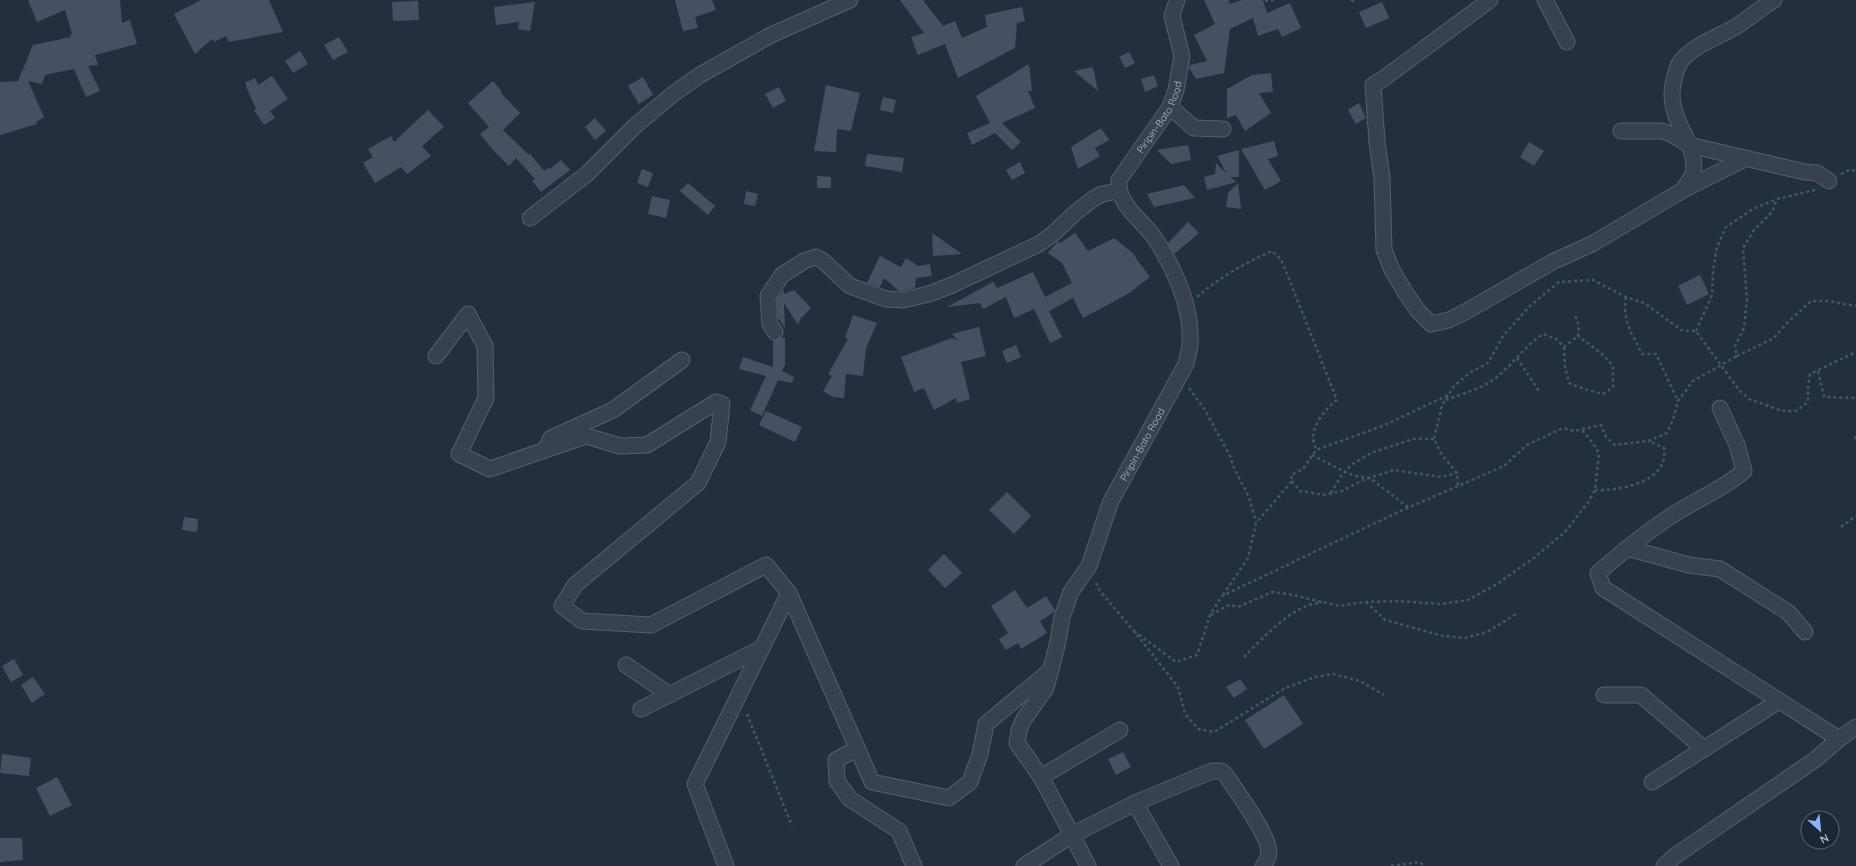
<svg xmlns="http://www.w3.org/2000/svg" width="1856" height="866" viewBox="0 0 1856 866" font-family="Quicksand,sans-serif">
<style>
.building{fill:#455162}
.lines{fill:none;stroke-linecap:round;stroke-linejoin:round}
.minor-casing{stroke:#565f6c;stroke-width:17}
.path{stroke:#44595c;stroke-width:2.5;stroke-dasharray:3 3;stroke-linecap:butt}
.minor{stroke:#38414e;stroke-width:15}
.labels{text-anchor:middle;stroke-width:3;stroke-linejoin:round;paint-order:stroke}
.street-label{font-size:10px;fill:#b4bcc9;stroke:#1d2633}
</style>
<rect width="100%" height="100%" fill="#242f3e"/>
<g class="building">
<polygon points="28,0 120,0 122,23 130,20 137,44 95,55 98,65 88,66 100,91 86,97 74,69 45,75 42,84 28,81 44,117 36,122 37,124 0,135 0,82 18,81 33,45 71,37 70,35 72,34 65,10 37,22"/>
<polygon points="201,0 269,0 283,32 229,42 226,36 214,42 212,39 195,54 174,14"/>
<polygon points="675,0 712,0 716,10 695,17 698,28 683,31"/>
<polygon points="900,0 923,0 943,26 955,21 962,38 987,27 985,15 1022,7 1025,21 1017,23 1015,48 958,78 945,44 918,55 911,37 924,33"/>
<polygon points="1204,0 1229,0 1229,4 1242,0 1263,0 1267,13 1290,3 1301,28 1282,37 1278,29 1258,36 1253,18 1230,29 1224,73 1196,79 1189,68 1190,65 1207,61 1194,35 1215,24"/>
<polygon points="418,1 419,20 393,21 392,2"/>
<polygon points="535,2 530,31 518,29 519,22 496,25 494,7"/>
<polygon points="1382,2 1389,18 1366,28 1359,12"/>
<polygon points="339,37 348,52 333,60 324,45"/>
<polygon points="300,51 308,64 293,73 285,61"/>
<polygon points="1129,52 1135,63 1125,68 1119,57"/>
<polygon points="1029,64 1032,91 1028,91 1035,108 1002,123 1021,142 1012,150 995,133 972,145 967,133 990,123 976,96"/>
<polygon points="1093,67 1098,91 1074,71"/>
<polygon points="1271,73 1273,92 1259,93 1271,113 1245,131 1236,115 1227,118 1227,89 1252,75"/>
<polygon points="1154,75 1158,86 1145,92 1141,79"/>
<polygon points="272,76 288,99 270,111 275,118 264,125 254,110 256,109 246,87 246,82 255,78 258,85"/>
<polygon points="643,77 653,95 639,104 628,86"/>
<polygon points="493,81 502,92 501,93 520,113 503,130 529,155 530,154 544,171 548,168 550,169 561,160 570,170 541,192 532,181 535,179 516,158 509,166 493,150 480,134 489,127 468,103"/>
<polygon points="826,85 860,93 851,131 837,129 836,152 814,151"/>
<polygon points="779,87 786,101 773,108 765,94"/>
<polygon points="883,97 896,100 893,113 880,110"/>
<polygon points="1359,103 1366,118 1356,124 1348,110"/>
<polygon points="428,110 444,127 422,146 431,156 407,174 401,167 375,183 363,163 373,157 368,149 391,136 394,142"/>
<polygon points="595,118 606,131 595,140 585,127"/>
<polygon points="1101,128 1109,140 1095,148 1100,156 1078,169 1071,147"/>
<polygon points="1274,141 1278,156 1268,159 1281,181 1265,190 1241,149"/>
<polygon points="1529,142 1544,151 1534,166 1520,157"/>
<polygon points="1188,145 1191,160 1171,164 1157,150"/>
<polygon points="1239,150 1239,177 1231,177 1236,182 1207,190 1204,177 1215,174 1216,163 1227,174 1217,156"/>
<polygon points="867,154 904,158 902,172 865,166"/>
<polygon points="1020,162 1025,173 1012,180 1006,170"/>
<polygon points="642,169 653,173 648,187 637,183"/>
<polygon points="817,176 831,177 831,188 817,188"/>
<polygon points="688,183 715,206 708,215 680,191"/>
<polygon points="1238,183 1241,209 1226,207 1228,193"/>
<polygon points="1184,185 1195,198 1154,207 1147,194"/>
<polygon points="746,191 758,194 755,206 744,204"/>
<polygon points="652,196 670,200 666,218 648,214"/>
<polygon points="1188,222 1199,233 1174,254 1168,243"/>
<polygon points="932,233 962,254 933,256"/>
<polygon points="1075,233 1088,251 1114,238 1134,254 1137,260 1150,277 1128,294 1083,318 1073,298 1049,311 1062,337 1050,343 1034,309 1014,318 1006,297 983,309 980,303 947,307 993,282 997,288 1033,272 1045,297 1072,283 1062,263 1048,253 1057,242 1058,241 1060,243"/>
<polygon points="880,256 901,267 906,258 918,266 930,264 932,276 916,278 915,288 902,291 899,291 884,278 880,287 867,283"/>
<polygon points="1700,275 1709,294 1687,305 1678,286"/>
<polygon points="784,290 784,294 794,290 811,308 801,318 798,325 784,303 785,328 778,317 777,298"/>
<polygon points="853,315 877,323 866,348 863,376 846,374 844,398 833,397 823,391 832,376 828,374 848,339 845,338"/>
<polygon points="979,327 986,356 961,362 970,399 957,403 956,398 934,410 924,388 914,392 901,357 952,338 959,341 952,334"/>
<polygon points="782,338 785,338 785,365 782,371 794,377 792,383 778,380 762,416 750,410 766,376 739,369 743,357 773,367 773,340"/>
<polygon points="1016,345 1021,357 1007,363 1002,351"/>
<polygon points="766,411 802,427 795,442 759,425"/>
<polygon points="1007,492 1031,516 1014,534 989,510"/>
<polygon points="184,517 198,519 197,532 182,530"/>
<polygon points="944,554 962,573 945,588 928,570"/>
<polygon points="1015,590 1027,608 1046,596 1055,610 1054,612 1040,621 1047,633 1021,649 1018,643 1006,650 999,639 1008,633 991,606"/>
<polygon points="14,659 23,675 11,682 2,666"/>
<polygon points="33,677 45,694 32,703 21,685"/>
<polygon points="1240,679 1247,689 1234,698 1226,687"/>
<polygon points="1284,695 1303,724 1264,749 1245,720"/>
<polygon points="1123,752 1131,767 1116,775 1108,759"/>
<polygon points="2,754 31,758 29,776 0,773"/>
<polygon points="57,777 72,805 50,816 36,788"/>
<polygon points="0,838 22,838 23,860 0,862"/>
</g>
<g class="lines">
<g class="minor-casing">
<g id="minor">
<polyline points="1490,0 1383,79 1373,85 1377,142 1382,178 1384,250 1392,270 1405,292 1418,311 1431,324 1449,320 1465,312 1554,261 1592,244 1683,190 1747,158"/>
<polyline points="1545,0 1567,42"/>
<polyline points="1170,107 1194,128 1223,129"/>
<polyline points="1621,131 1662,131 1671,134 1689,145 1805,172 1817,173 1829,181"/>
<path d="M1683 190C1686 185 1691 179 1693 174 1700 140 1661 119 1675 76 1676 72 1677 68 1679 64 1690 46 1719 37 1737 26 1749 18 1761 8 1774 0"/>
<polyline points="530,218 587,174 635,126 673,94 700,75 771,35 850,0"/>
<polyline points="775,332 770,324 768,296 782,275 804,261 816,257 822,260 850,286 886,299 903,300 929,294 952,285 1039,244 1054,233 1075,213 1093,199 1102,194 1118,191"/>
<polyline points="436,356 468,314 485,346 486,398 459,454 490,469 586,436 620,446 647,445 716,402 722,404 718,442 698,483 575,585 562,606 582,621 651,625 766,565 789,593"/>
<path d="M1720 408 1737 445 1744 471C1722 490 1695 500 1671 516 1645 533 1621 553 1598 573L1603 588 1839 739 1856 727"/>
<polyline points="546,448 551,438 613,410 682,360"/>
<polyline points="1627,548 1689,565 1720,569 1789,613 1805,632"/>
<polyline points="626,665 670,695"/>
<polyline points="1604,695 1641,695 1704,749"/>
<polyline points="641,709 762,648"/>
<polyline points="856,749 836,760 837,781 850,799 899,831 914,866"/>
<polyline points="1041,777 1120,730"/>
<polyline points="1652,782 1779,701"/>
<polyline points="1135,803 1171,866"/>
<polyline points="726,866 695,784 789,593 872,782 949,798 970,782 980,754 986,724 1051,670"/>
<path id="s1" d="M1024 866 1072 835 1041 777 1017 743 1019 730 1024 719 1046 688 1057 646 1062 617 1071 592 1089 566 1111 501 1186 364C1187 357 1190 350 1190 343 1192 307 1175 270 1156 240 1143 220 1117 206 1119 180L1170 107 1176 90 1182 56 1172 16 1177 0"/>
<path d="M1088 866 1072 835 1135 803 1212 771H1221L1225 774C1235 789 1269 835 1269 852 1269 858 1266 862 1263 866"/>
<polyline points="1664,866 1675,856 1816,759 1839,739"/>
</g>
</g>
<g class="path">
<polyline points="1351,0 1354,2"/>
<polyline points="1265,1 1276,0"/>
<polyline points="1841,174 1849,170 1856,171"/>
<polyline points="1815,190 1777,199 1772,212 1754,230 1743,248 1747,300 1744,328 1735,346 1737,356 1774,338 1788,322 1811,301 1828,301 1856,306"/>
<path d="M1197 297C1220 277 1245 263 1272 251L1281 259 1337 400C1326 408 1314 423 1313 437 1313 441 1315 446 1316 450"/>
<path d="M1626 297C1622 321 1632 333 1642 354H1656L1678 401"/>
<polyline points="1696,331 1712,295 1713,271 1717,247 1726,227 1753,209 1777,199"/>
<polyline points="1564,347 1565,367 1569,383 1584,389 1603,394 1613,387 1613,366 1602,354 1578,336"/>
<polyline points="1517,358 1539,391"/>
<polyline points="1818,371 1824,397 1856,398"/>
<polyline points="1189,388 1205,410 1231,458 1234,468 1249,497 1256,522"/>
<path d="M1446 400C1459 395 1477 390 1490 382 1510 369 1523 347 1543 334L1556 339 1564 347 1578 336 1579 326 1575 315"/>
<polyline points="1855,439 1856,435"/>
<polyline points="1312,455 1345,472 1356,476 1370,478 1408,507"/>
<polyline points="1292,481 1300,491 1324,495 1342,491 1363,480 1394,470 1441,477 1457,473"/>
<polyline points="1458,485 1457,473 1442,455 1434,439 1442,405 1454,386 1471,372 1488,363 1503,336 1531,305 1559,282 1593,280 1626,297 1644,303 1683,331 1696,331 1739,390 1749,399 1782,411 1796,411 1808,402 1808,387 1810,374 1856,352"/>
<path d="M1595 490C1619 491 1670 482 1664 448L1648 441"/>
<polyline points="1331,493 1341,476 1351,465 1371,453 1413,439 1434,439"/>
<polyline points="1841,527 1856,516"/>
<polyline points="1096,583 1100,591 1134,631 1178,687 1185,714 1198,729 1214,732 1285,688 1315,677 1333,674 1360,681 1384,695"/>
<polyline points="1223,595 1248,558 1256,523 1292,481 1291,475 1303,469 1316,450 1385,425 1448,395"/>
<polyline points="1366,602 1385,620 1443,636 1465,638 1487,632 1518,613"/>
<polyline points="1211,615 1229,605 1238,607 1272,592 1289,594 1339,606 1365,602 1398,601 1441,604 1468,600 1497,584 1535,557 1565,532 1589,501 1595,490 1599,454 1593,443 1581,429"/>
<polyline points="1134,631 1176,662 1197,655 1210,615 1222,596 1394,514 1504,466 1527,445 1563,428 1574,431 1601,425 1606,437 1615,445 1648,441 1667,433 1673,420 1678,401 1693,381 1737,356"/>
<path d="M1244 657C1261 640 1282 617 1304 607 1309 604 1316 604 1322 602"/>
<polyline points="747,714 792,826"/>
<polyline points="1391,866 1420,862 1424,866"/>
</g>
<use href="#minor" class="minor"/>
</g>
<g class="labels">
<g class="street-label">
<text dy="4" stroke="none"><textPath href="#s1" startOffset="863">Piripin-Bato Road</textPath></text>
<text dy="4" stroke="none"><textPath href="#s1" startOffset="492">Piripin-Bato Road</textPath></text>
</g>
</g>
<g transform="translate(1820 830) rotate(153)"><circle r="19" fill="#1d2633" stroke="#59626f"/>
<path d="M0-3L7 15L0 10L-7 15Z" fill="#8ab4f8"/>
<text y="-6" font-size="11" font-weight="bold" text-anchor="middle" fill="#b4bcc9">N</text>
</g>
</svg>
